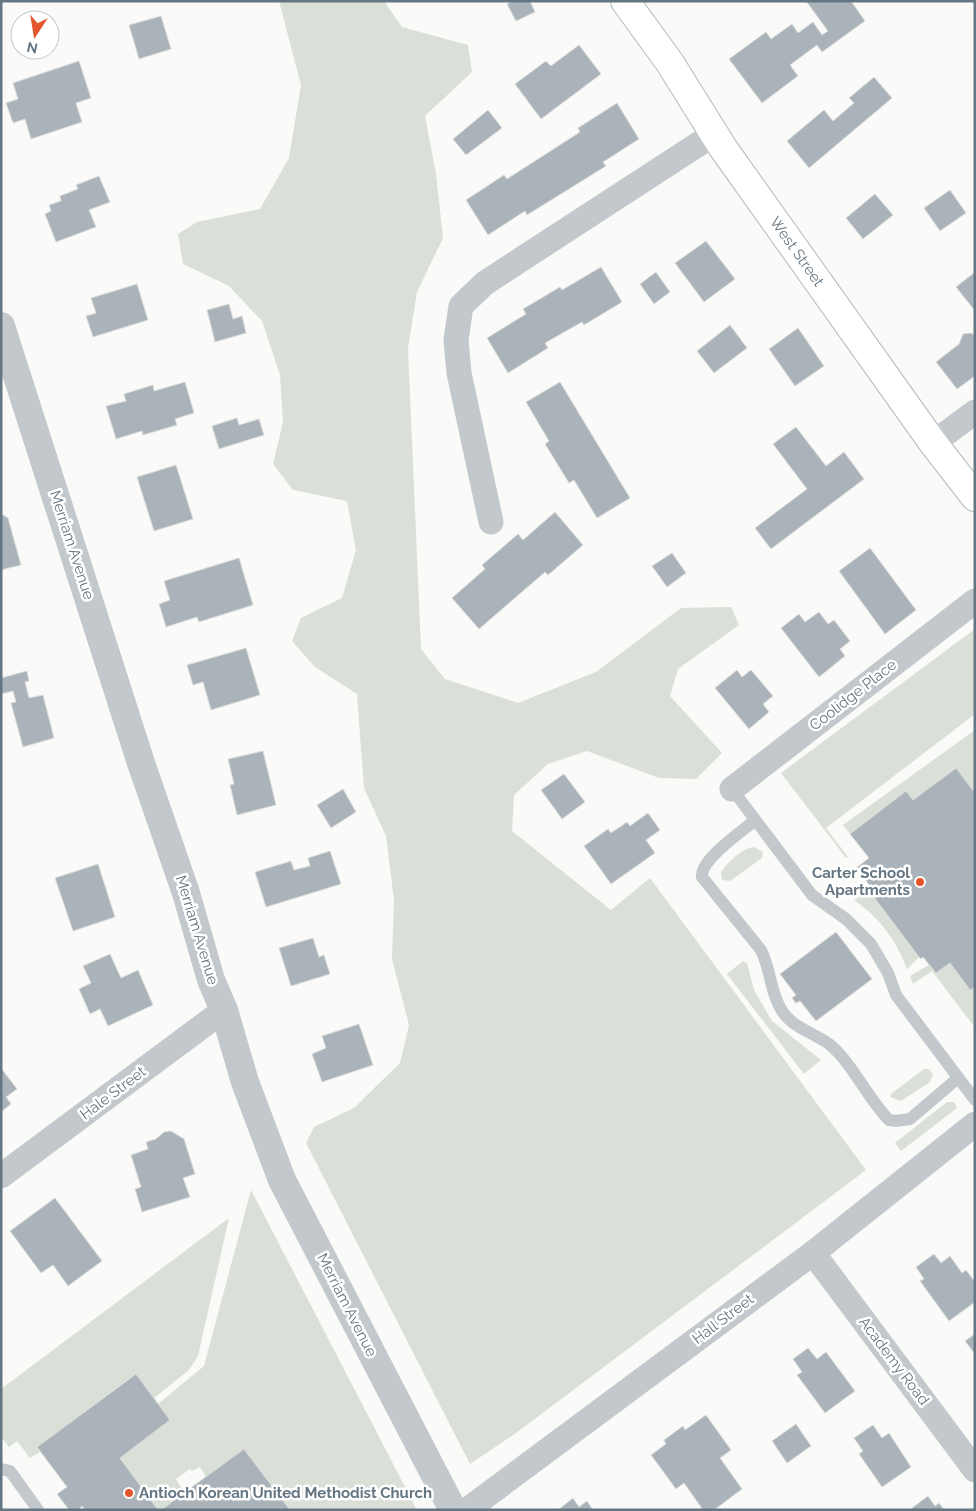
<svg xmlns="http://www.w3.org/2000/svg" width="976" height="1511" viewBox="0 0 976 1511" font-family="Raleway,sans-serif">
<style>
.green{fill:#dadfd7}
.building{fill:#aab3b9;stroke:#dcdcda}
.lines{fill:none;stroke-linecap:round;stroke-linejoin:round}
.secondary-casing{stroke:#b3babf;stroke-width:30}
.service{stroke:#c3c8cc;stroke-width:12}
.minor{stroke:#c3c8cc;stroke-width:25}
.tertiary{stroke:#c3c8cc;stroke-width:28}
.secondary{stroke:#fff;stroke-width:28}
.poi-dot{fill:#e4572e;stroke:#fff;stroke-width:2}
.labels{text-anchor:middle;stroke-width:5;stroke-linejoin:round;paint-order:stroke}
.street-label{font-size:15px;fill:#657683;stroke:#fff}
.poi-label{font-size:15px;font-weight:bold;fill:#657683;stroke:#fff;text-anchor:end}
</style>
<rect width="100%" height="100%" fill="#fafaf8"/>
<g class="green">
<polygon points="279,1 384,1 402,27 468,45 472,72 425,116 436,174 443,238 417,292 408,348 421,649 445,679 518,703 596,672 681,608 731,607 739,625 678,669 670,696 722,753 696,779 659,778 587,751 548,764 514,795 512,831 611,910 650,878 866,1170 516,1433 470,1464 306,1143 314,1127 354,1108 400,1063 409,1025 392,959 394,900 386,836 364,788 357,694 315,667 292,641 301,618 342,598 356,550 347,501 293,490 273,464 283,422 280,375 262,321 229,286 183,264 178,234 197,222 260,209 289,158 301,85"/>
<polygon points="975,629 975,714 826,828 848,857 846,858 781,773"/>
<polygon points="975,730 975,793 955,768 913,800 906,792 850,834 843,825"/>
<path d="M754 847 763 852 762 858 730 881 722 880 721 872C729 861 741 849 754 847Z"/>
<path d="M869 891 919 957 907 969C896 940 880 918 854 900Z"/>
<polygon points="743,961 747,963 754,990 772,1021 821,1060 804,1074 727,974"/>
<polygon points="950,963 970,990 975,987 975,1023 973,1025 932,971 913,984 910,976 929,965 936,973"/>
<polygon points="924,1069 928,1069 933,1074 930,1082 901,1101 890,1097 891,1094"/>
<polygon points="947,1102 954,1102 957,1108 901,1151 895,1143"/>
<polygon points="251,1190 416,1508 415,1510 290,1510 244,1449 206,1477 200,1467 192,1471 190,1469 176,1479 184,1492 196,1484 161,1510 158,1510 120,1458 170,1420 158,1404 204,1366"/>
<polygon points="229,1218 198,1356 189,1370 154,1398 135,1374 37,1447 40,1452 30,1458 17,1441 9,1447 1,1437 1,1389"/>
</g>
<g class="building">
<polygon points="513,1 530,1 535,12 516,21 507,4"/>
<polygon points="806,1 851,1 865,21 822,52 817,45 790,65 798,76 762,103 729,59 766,32 771,39 792,24 798,33 813,22 822,35 828,31"/>
<polygon points="161,16 171,49 139,59 129,25"/>
<polygon points="579,45 601,74 541,119 515,84 546,61 551,66"/>
<polygon points="79,61 91,98 76,103 82,122 31,139 25,119 13,123 6,103 18,99 13,83"/>
<polygon points="874,77 892,98 809,168 787,141 824,110 833,121 854,103 849,98"/>
<polygon points="617,103 639,139 603,162 606,166 527,215 525,211 488,235 466,200 504,175 507,179 580,132 578,128"/>
<polygon points="488,110 502,128 466,155 453,139"/>
<polygon points="99,176 110,202 89,210 96,227 56,242 45,214 51,211 49,205 61,201 60,196 78,189 76,185"/>
<polygon points="950,190 966,213 940,231 924,208"/>
<polygon points="875,194 893,215 863,239 846,218"/>
<polygon points="706,241 735,279 704,302 675,263"/>
<polygon points="601,267 622,302 584,325 582,322 545,343 548,348 508,373 487,338 526,314 523,309 560,287 562,290"/>
<polygon points="656,272 670,292 654,304 640,284"/>
<polygon points="975,272 975,311 956,287"/>
<polygon points="137,284 148,320 93,337 86,316 96,313 91,298"/>
<polygon points="229,304 233,319 242,316 246,333 215,342 207,310"/>
<polygon points="730,325 747,348 714,373 697,351"/>
<polygon points="798,328 824,366 795,386 769,349"/>
<polygon points="971,333 975,336 975,376 957,389 936,362 959,344 963,334"/>
<polygon points="185,382 194,413 175,419 177,425 143,435 142,431 116,439 106,406 126,401 124,394 153,385 154,391"/>
<polygon points="560,382 630,498 597,518 574,480 569,483 545,444 549,441 526,402"/>
<polygon points="237,418 239,425 259,419 264,435 219,449 212,426"/>
<polygon points="796,427 826,466 844,452 864,479 771,549 755,528 807,489 773,444"/>
<polygon points="176,465 193,519 154,531 137,477"/>
<polygon points="555,512 583,545 548,575 545,572 479,629 452,598 485,569 482,565 518,534 523,540"/>
<polygon points="1,514 8,518 21,565 1,570"/>
<polygon points="870,548 916,610 885,634 839,571"/>
<polygon points="672,553 686,573 667,587 652,566"/>
<polygon points="239,558 253,605 199,622 197,617 166,627 159,604 170,600 164,581"/>
<polygon points="819,612 828,624 834,620 850,641 840,649 845,656 819,677 781,628 799,614 805,622"/>
<polygon points="246,648 260,695 211,710 203,682 193,685 187,665"/>
<polygon points="737,670 742,677 751,670 773,696 763,704 769,712 749,729 715,688"/>
<polygon points="27,671 29,681 25,682 29,698 43,695 54,738 23,747 11,703 16,702 13,691 1,694 1,678"/>
<polygon points="263,751 276,805 237,815 230,785 234,784 228,759"/>
<polygon points="956,768 975,793 975,987 970,990 950,963 936,973 923,957 921,959 919,957 867,888 870,886 856,868 869,858 850,834 906,791 913,800"/>
<polygon points="564,774 585,802 562,819 541,790"/>
<polygon points="343,789 356,812 331,828 317,805"/>
<polygon points="648,813 660,830 646,840 655,853 611,884 584,846 608,829 611,833 627,822 630,826"/>
<polygon points="330,851 341,884 266,907 255,872 291,861 294,870 310,866 308,858"/>
<polygon points="98,864 115,917 73,931 55,878"/>
<polygon points="836,932 872,979 816,1021 800,1001 796,1003 792,998 796,995 780,974"/>
<polygon points="313,938 319,957 324,955 330,974 291,986 279,948"/>
<polygon points="110,954 121,978 138,970 153,1005 108,1026 100,1009 90,1014 79,989 91,983 83,966"/>
<polygon points="359,1024 373,1065 322,1082 312,1054 326,1048 322,1036"/>
<polygon points="1,1068 17,1089 6,1097 11,1104 1,1112"/>
<polygon points="171,1131 184,1139 195,1174 183,1178 190,1197 142,1212 135,1189 141,1187 131,1155 148,1149 146,1142 156,1139 164,1132"/>
<polygon points="55,1198 102,1261 68,1286 53,1265 41,1273 10,1231"/>
<polygon points="934,1254 941,1263 950,1256 962,1273 966,1270 975,1282 975,1302 949,1321 920,1281 924,1279 916,1267"/>
<polygon points="975,1334 975,1354 965,1341"/>
<polygon points="808,1348 817,1359 826,1352 855,1391 825,1413 797,1375 802,1372 793,1359"/>
<polygon points="136,1374 170,1420 120,1458 158,1510 85,1510 82,1506 78,1510 69,1510 57,1494 67,1487 37,1447"/>
<polygon points="706,1415 731,1450 720,1458 742,1489 714,1510 703,1510 684,1483 676,1489 651,1455 666,1444 664,1440 683,1426 685,1430"/>
<polygon points="796,1424 811,1446 787,1463 772,1441"/>
<polygon points="873,1425 882,1438 889,1433 911,1467 882,1487 859,1454 863,1451 854,1438"/>
<polygon points="244,1449 290,1510 161,1510 196,1484"/>
<polygon points="928,1496 935,1506 939,1503 944,1510 914,1510 912,1508"/>
<polygon points="573,1498 579,1507 587,1501 593,1510 558,1510"/>
</g>
<g class="lines">
<g class="secondary-casing">
<g id="secondary">
<path id="s1" d="M625 1 670 63 723 148 933 443 975 497"/>
</g>
</g>
<g class="service">
<polyline points="732,789 812,895 846,919 871,944 888,973 896,995 975,1100"/>
<path d="M755 820C742 832 700 859 702 877L761 950C771 970 770 992 782 1011 793 1028 814 1033 829 1044 851 1061 868 1099 889 1120L896 1121 910 1119 958 1078"/>
<polyline points="1,1469 10,1471 38,1510"/>
</g>
<g class="minor">
<polyline points="933,443 975,412"/>
<polyline points="491,522 459,373 456,340 461,306 485,283 714,134"/>
<polyline points="732,789 975,601"/>
<polyline points="1,1176 224,1010"/>
<polyline points="813,1253 975,1470"/>
<polyline points="467,1510 813,1253 975,1124"/>
</g>
<polyline class="tertiary" points="1,326 141,763 186,893 211,980 224,1010 245,1082 282,1180 453,1510"/>
<use href="#secondary" class="secondary"/>
</g>
<g class="poi-dot">
<circle cx="920" cy="882" r="5"/>
<circle cx="129" cy="1493" r="5"/>
</g>
<g class="labels">
<g class="street-label">
<text dy="5" stroke="none"><textPath href="#s1" startOffset="304">West Street</textPath></text>
<text transform="translate(72 545) rotate(72)" y="5">Merriam Avenue</text>
<text transform="translate(853 695) rotate(-38)" y="5">Coolidge Place</text>
<text transform="translate(197 930) rotate(73)" y="5">Merriam Avenue</text>
<text transform="translate(113 1093) rotate(-37)" y="5">Hale Street</text>
<text transform="translate(347 1305) rotate(63)" y="5">Merriam Avenue</text>
<text transform="translate(723 1319) rotate(-37)" y="5">Hall Street</text>
<text transform="translate(894 1361) rotate(53)" y="5">Academy Road</text>
</g>
<g class="poi-label">
<text x="910" y="878">Carter School<tspan x="910" dy="17">Apartments</tspan></text>
<text x="139" y="1498" text-anchor="start">Antioch Korean United Methodist Church</text>
</g>
</g>
<rect width="976" height="1511" fill="none" stroke="#657683" stroke-width="5"/>
<g transform="translate(35 35) rotate(192)"><circle r="24" fill="#ffffff" stroke="#c1c8cd"/>
<path d="M0-4L9 19L0 12L-9 19Z" fill="#e4572e"/>
<text y="-8" font-size="14" font-weight="bold" text-anchor="middle" fill="#657683">N</text>
</g>
</svg>
